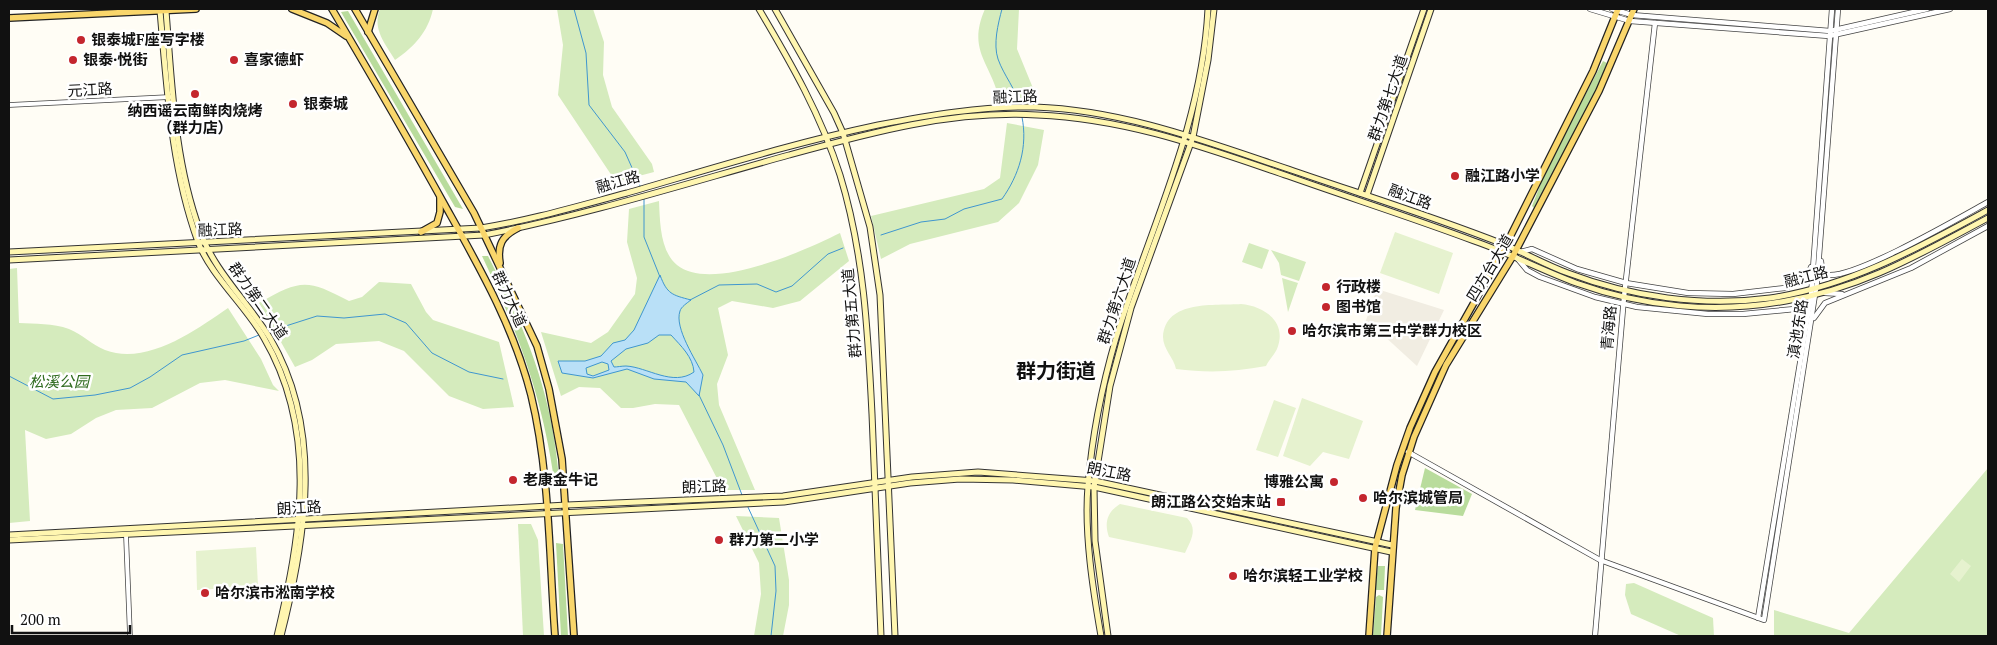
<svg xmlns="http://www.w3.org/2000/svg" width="1997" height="645" viewBox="0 0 1997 645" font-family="'PT Serif','Noto Sans SC',serif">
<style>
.green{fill:#d5ebbd}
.forest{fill:#b9dc9c}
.pitch{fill:#e6f2cf}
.plaza{fill:#f1ede2}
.water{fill:#b9e0f7;stroke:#3f96cf;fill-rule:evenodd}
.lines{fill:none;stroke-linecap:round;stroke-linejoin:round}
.stream{stroke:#3f96cf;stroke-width:1}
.minor-casing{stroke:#444;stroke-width:5.5}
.tertiary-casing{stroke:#444;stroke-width:6}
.secondary-casing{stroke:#333;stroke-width:7}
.primary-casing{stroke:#222;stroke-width:8}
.minor{stroke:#fff;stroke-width:4}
.tertiary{stroke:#fff;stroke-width:4.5}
.secondary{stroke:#fff6b0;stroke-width:5}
.primary{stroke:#f9d66b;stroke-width:5.5}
.poi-dot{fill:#c4262e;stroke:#fff;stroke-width:2}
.labels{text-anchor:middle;stroke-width:5;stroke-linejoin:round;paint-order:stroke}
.poi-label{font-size:15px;font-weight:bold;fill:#111;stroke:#fff;text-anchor:start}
.street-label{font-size:15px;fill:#111;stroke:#fff}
.park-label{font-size:15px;font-style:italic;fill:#2f6b1f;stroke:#fff}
.district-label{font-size:20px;font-weight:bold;fill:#111;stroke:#fff}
</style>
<rect width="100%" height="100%" fill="#fffdf5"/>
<g class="green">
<path d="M380 9H433C428 32 414 47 395 60 385 43 372 29 380 9Z"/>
<polygon points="557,9 593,9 604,42 603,75 612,107 652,164 654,172 616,182 558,95 563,45"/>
<path d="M985 9H1019L1017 49 1037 98H999C990 62 967 50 985 9Z"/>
<polygon points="1007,123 1044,130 1038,165 1019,203 998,222 910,244 881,259 871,216 984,189 1000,178"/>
<path d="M659 201C660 222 660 251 677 265 711 293 806 250 840 233L849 261 800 301 773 308 732 301 718 308 728 355 717 384 719 405 755 490H723L679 405 655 404 633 408H621L600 388 579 387 561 396 541 332 591 343 608 332 635 294 637 278 627 242 629 209Z"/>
<polygon points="1249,243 1269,250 1262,269 1242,262"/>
<polygon points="1271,250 1306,262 1299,281 1281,275 1279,263"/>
<path d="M17 268 19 323C35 324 53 323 69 329 82 334 92 345 105 350 147 366 196 330 228 308L261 359 273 385 279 391 225 380 200 383 152 408 116 410 96 418 71 434 46 439 25 430 30 521 9 523V269Z"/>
<polygon points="1282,278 1298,283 1288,312"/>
<path d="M379 282 411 284 426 312 433 320 499 342 514 407 483 409 449 396 404 351 379 341 336 344 312 360 295 367 259 303C301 279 307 279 349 301L362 297Z"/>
<polygon points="1988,468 1988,636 1774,636 1774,610 1849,633"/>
<polygon points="736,516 779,518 789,580 789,605 783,636 754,636 761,594 759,563"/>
<polygon points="518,524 531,524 538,540 544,636 523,636"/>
<polygon points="1634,583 1713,618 1714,636 1681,636 1631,614 1625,595 1626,584"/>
</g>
<g class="forest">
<polygon points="348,11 463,209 455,207 341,12"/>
<polygon points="1603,61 1607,63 1596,91 1534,208 1532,206 1547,168"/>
<path d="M482 256H488C527 332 552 393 559 479H554C542 396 518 332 482 256Z"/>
<polygon points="1425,468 1472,494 1463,516 1415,510"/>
<polygon points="556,543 563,544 568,636 561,636"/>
<polygon points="1378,566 1385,566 1384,590 1375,590"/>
<polygon points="1379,595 1383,597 1381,636 1373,636 1376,597"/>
</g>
<g class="pitch">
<polygon points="1395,232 1453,253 1439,294 1380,273"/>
<path d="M1241 304C1264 306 1288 322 1277 349 1274 355 1269 360 1266 366 1235 372 1207 373 1176 369 1174 358 1163 349 1163 337 1165 299 1216 306 1241 304Z"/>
<polygon points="1302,398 1363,421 1349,459 1323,452 1310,466 1283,456"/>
<polygon points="1274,400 1296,408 1278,457 1256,450"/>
<path d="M1120 504 1187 518C1198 529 1191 540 1185 553L1109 537C1104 523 1107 512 1120 504Z"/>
<polygon points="256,547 258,586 197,590 196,551"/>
<polygon points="1962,559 1971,566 1959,582 1950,574"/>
</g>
<polygon class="plaza" points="1377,289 1444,310 1417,366 1382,334 1364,326"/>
<path class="water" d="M660 275C667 294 672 295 691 300 687 303 681 307 680 311 674 328 696 360 703 375L699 396 686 382 654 379 627 369 593 378 562 373 558 361H585L601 356 613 343 625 340 634 330ZM659 335H671C681 346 693 357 694 372 673 387 647 367 626 366 622 366 617 367 614 367L611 361 626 349 648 343ZM602 362 608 364 609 370 593 376 587 374 586 368Z"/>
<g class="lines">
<g class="stream">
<polyline points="574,9 586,53 589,105 625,152 641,188"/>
<path d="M1002 9C998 24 993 44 998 59 1004 76 1016 89 1020 106"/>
<polyline points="644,199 644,237 660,277"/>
<path d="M881 235 921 222 945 219 964 209 1002 199C1019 175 1028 147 1022 117"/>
<polyline points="690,300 719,285 757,284 776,292 792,286 828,254 843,248"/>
<polyline points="267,332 317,316 344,318 385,314 406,323 432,353 469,372 503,379"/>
<polyline points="9,376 53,399 95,395 130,388 150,377 182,355 244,341 259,335"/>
<polyline points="699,395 723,445 742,495"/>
<polyline points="747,505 775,566 776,591 771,636"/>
</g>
<g class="minor-casing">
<g id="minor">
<polyline points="9,105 170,97"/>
<polyline points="126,535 130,636"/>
</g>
</g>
<g class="tertiary-casing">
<g id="tertiary">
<polyline points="1590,9 1630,21 1829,36 1950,9"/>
<polyline points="1612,9 1632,15 1830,31 1927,9"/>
<polyline points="1520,252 1532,249 1577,269 1626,283 1688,293 1733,294 1785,288 1802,281 1808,276 1811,267"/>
<polyline points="1517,258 1527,270 1540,277 1595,297 1637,307 1708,314 1743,314 1795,309 1802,311 1806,320"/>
<path d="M1821 261 1822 269 1828 275C1856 278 1959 218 1988 202"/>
<polyline points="1825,293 1842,294"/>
<polyline points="1814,318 1825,303 1911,268 1988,226"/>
<polyline points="1408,452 1600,560 1764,620 1817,282 1838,9"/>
<polyline points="1758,618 1811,296 1832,9"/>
<polyline points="1595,636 1624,297 1655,23"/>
</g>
</g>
<g class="secondary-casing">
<g id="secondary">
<path d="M759 9C791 63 821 115 840 175 864 253 868 333 872 414 875 488 878 562 881 636"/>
<polyline points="775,9 834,113 843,133 870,227 880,295 895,636"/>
<path d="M160 11C167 88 171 168 198 242 211 276 246 306 264 338 319 432 301 536 277 636"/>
<path d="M166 11C172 84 174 160 200 231 214 271 248 302 270 338 324 430 306 538 281 636"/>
<polyline points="1360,193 1424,9"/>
<polyline points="1367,195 1431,9"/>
<path d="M9 252 481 228C531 220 578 206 627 193 710 169 793 143 878 125 929 115 982 106 1035 107 1125 110 1210 143 1294 171 1364 195 1435 217 1503 244 1525 253 1546 265 1568 273 1631 297 1703 307 1770 298 1850 286 1918 248 1988 210"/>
<path d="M9 260 484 235C587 215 688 183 789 155 869 133 952 110 1037 115 1128 119 1203 147 1288 176 1350 198 1413 218 1474 241 1509 253 1541 270 1576 283 1643 307 1716 314 1786 301 1863 288 1920 254 1988 218"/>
<polyline points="9,535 567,505 783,496 912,477 978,472 1095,481 1392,545"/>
<polyline points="9,540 784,502 910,483 960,479 1013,480 1094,487 1391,552"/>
<path d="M1101 636C1093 590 1084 533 1088 486 1092 436 1102 386 1116 338 1150 228 1202 126 1208 9"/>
<polyline points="1108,636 1095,541 1094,487 1110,386 1131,308 1193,137 1208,60 1214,9"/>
</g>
</g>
<g class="primary-casing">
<g id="primary">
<polyline points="292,9 327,23 346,36"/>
<path d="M332 9C371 75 410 142 447 209 481 270 514 328 531 395 550 473 549 556 555 636"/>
<polyline points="355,9 474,213 537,346 549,389 562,459 574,636"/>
<polyline points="9,18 196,9"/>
<polyline points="368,32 375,9"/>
<polyline points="421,232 437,223 440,212 440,198"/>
<path d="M500 263C497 245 502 236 518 228"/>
<polyline points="1369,636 1375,548 1397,465 1410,428 1435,372 1503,251 1593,71 1618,9"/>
<polyline points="1387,636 1396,508 1402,475 1414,437 1446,365 1513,256 1599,91 1634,9"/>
</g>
</g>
<use href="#minor" class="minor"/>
<use href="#tertiary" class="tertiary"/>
<use href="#secondary" class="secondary"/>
<use href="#primary" class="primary"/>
</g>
<g class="poi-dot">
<circle cx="81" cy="40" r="5"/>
<circle cx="73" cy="60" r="5"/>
<circle cx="234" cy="60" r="5"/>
<circle cx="195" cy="94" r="5"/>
<circle cx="293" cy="104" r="5"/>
<circle cx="1455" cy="176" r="5"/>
<circle cx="1326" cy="287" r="5"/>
<circle cx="1326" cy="307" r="5"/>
<circle cx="1292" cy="331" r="5"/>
<circle cx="513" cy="480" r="5"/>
<circle cx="1334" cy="482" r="5"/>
<circle cx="1363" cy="498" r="5"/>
<rect x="1276" y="497" width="10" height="10" rx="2.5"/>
<circle cx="719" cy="540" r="5"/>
<circle cx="1233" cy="576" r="5"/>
<circle cx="205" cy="593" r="5"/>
</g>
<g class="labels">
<g class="poi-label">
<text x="91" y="45">银泰城F座写字楼</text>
<text x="83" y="65">银泰·悦街</text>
<text x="244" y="65">喜家德虾</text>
<text x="303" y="109">银泰城</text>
<text x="195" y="116" text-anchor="middle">纳西谣云南鲜肉烧烤<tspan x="195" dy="17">（群力店）</tspan></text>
<text x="1465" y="181">融江路小学</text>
<text x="1336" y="292">行政楼</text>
<text x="1336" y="312">图书馆</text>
<text x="1302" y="336">哈尔滨市第三中学群力校区</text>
<text x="523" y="485">老康金牛记</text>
<text x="1324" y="487" text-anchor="end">博雅公寓</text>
<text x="1373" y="503">哈尔滨城管局</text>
<text x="1271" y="507" text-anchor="end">朗江路公交始末站</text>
<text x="729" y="545">群力第二小学</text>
<text x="1243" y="581">哈尔滨轻工业学校</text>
<text x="215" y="598">哈尔滨市淞南学校</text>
</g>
<g class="street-label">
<text transform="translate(90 90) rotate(-3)" y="5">元江路</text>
<text transform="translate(1015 97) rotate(-2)" y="5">融江路</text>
<text transform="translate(1388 98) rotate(-71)" y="5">群力第七大道</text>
<text transform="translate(618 182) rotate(-16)" y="5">融江路</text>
<text transform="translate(1410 197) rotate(20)" y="5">融江路</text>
<text transform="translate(220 230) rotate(-2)" y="5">融江路</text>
<text transform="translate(1490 268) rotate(-59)" y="5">四方台大道</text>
<text transform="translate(1806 277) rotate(-14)" y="5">融江路</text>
<text transform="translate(509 299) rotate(65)" y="5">群力大道</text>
<text transform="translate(258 301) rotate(55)" y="5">群力第二大道</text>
<text transform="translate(1117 301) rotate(-72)" y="5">群力第六大道</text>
<text transform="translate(852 313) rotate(-95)" y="5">群力第五大道</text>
<text transform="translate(1609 328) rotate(-85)" y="5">青海路</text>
<text transform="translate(1798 329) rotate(-81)" y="5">滇池东路</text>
<text transform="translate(1109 472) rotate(11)" y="5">朗江路</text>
<text transform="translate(704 487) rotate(-2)" y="5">朗江路</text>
<text transform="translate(299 508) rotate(-3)" y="5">朗江路</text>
</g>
<g class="park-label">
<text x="59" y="387">松溪公园</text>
</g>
<g class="district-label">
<text x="1056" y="378">群力街道</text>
</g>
</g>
<rect width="1997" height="645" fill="none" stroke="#111111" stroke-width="20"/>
<path d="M12 625v8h118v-8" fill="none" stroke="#111111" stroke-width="2.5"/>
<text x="20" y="625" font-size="15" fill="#111111" stroke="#ffffff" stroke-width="4" paint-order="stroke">200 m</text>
</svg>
